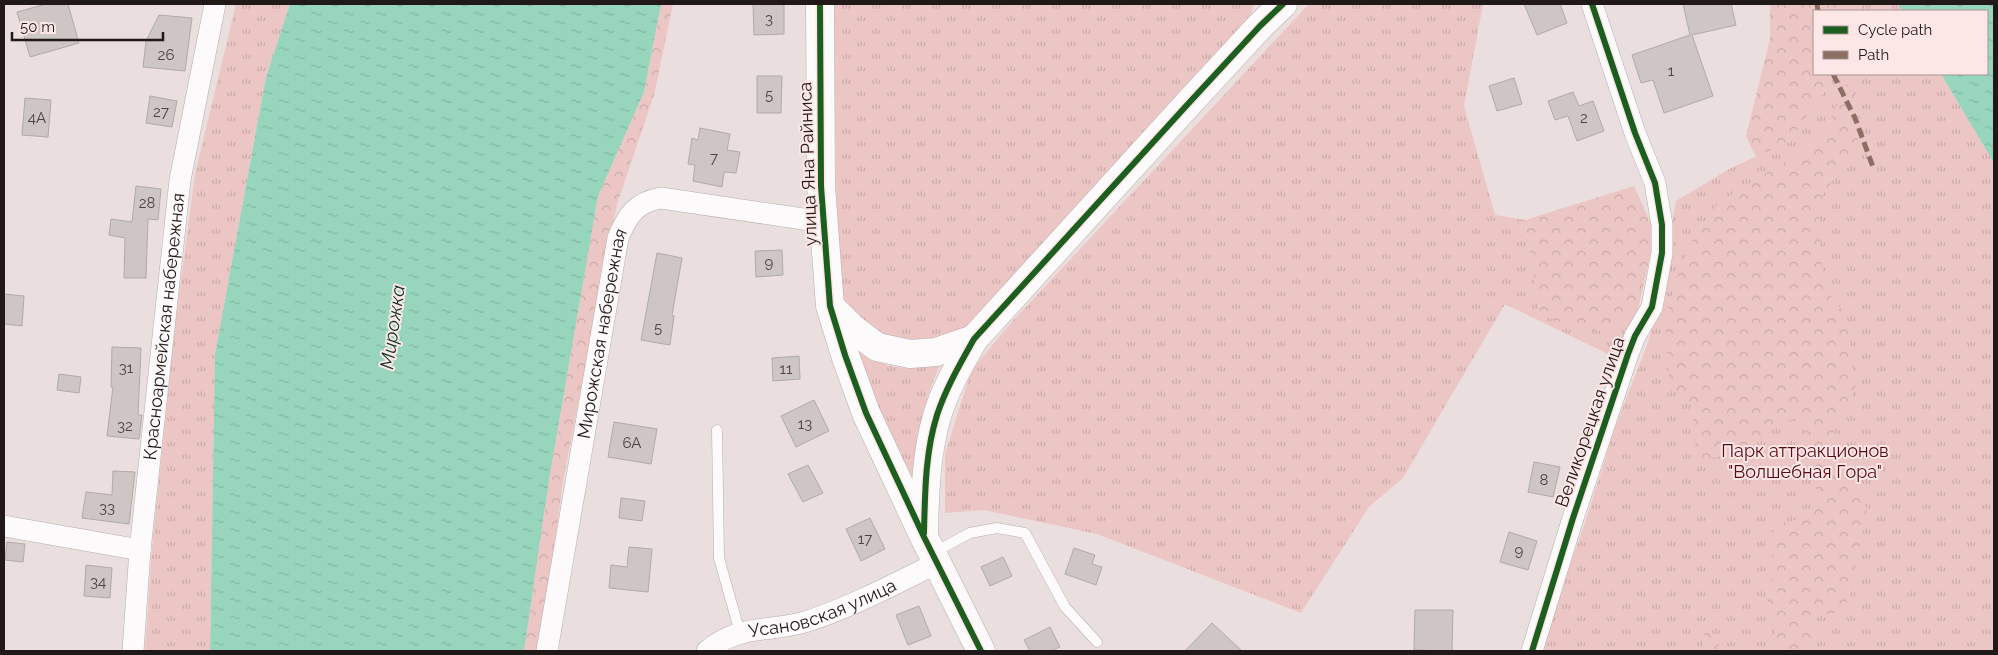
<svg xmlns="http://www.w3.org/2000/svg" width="1998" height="655" viewBox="0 0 1998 655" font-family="Raleway,sans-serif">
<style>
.grass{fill:url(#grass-tufts)}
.forest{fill:url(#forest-crowns)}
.water{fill:url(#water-ripples)}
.building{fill:#cec5c5;stroke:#b2a9a9}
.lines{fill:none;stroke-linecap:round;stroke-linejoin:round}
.lane-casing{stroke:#b7afaf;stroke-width:11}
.street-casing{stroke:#b7afaf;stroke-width:22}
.secondary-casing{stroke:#b7afaf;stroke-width:29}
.lane{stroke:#fcfafa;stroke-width:10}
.street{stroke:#fcfafa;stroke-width:21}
.secondary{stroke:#fcfafa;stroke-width:28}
.quiet{stroke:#8d6e63;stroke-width:5;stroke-dasharray:10 5;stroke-linecap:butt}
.cycleway-casing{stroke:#fce7e6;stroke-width:9}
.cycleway{stroke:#1b5e20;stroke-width:6}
.labels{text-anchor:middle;stroke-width:4;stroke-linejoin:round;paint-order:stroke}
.number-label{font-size:15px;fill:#4c4443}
.street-label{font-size:18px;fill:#201918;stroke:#fce7e6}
.park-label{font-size:18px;fill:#580a14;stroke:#fce7e6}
.water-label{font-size:19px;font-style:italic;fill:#073426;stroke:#fce7e6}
</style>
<defs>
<pattern id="grass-tufts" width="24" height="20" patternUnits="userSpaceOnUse" patternTransform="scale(1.25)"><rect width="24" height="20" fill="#ecc6c5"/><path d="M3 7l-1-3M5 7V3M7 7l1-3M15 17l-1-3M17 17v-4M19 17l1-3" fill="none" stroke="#caaaa8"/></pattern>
<pattern id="forest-crowns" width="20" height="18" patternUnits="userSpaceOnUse" patternTransform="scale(1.25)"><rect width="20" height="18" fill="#ecc6c5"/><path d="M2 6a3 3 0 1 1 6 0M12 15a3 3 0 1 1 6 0" fill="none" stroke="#caaaa8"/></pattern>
<pattern id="water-ripples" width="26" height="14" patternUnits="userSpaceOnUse" patternTransform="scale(1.25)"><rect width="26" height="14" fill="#97d6bd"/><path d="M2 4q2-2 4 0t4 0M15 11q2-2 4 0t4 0" fill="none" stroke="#82b7a2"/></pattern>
</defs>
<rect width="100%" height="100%" fill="#eadede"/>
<g class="grass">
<polygon points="236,4 290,4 266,77 215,354 210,651 145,651 152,549 174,333 195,174"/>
<polygon points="834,4 1254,4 1247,24 971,324 940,342 889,340 854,317 843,298 837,267"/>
<polygon points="1309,4 1483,4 1464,106 1495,215 1525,220 1540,316 1637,314 1612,356 1505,304 1403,478 1369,507 1301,613 1097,534 984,510 945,513 945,454 971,371 1009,325"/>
<polygon points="1848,4 1898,4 1903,11 1846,11"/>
<polygon points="1831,74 1941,74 1994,163 1994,651 1540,651 1586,520 1614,430 1649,340 1676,201 1731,168 1790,141 1829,84"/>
<path d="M850 346C888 369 896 371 940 365 921 406 917 443 910 487Z"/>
</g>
<g class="forest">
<polygon points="661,4 673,4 654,95 617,204 563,481 541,651 524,651 549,480 598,196 644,92"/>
<polygon points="1770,4 1848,4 1846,11 1814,11 1814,74 1831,74 1829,84 1790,141 1756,157 1746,136 1770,39"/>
<polygon points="1850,84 1861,107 1857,147 1824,193 1819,213 1822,267 1832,298 1846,314 1856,386 1843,417 1829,421 1867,509 1849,600 1837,612 1809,618 1814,651 1773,651 1775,626 1767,602 1773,578 1773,531 1780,523 1809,518 1818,503 1808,440 1799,419 1774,423 1753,446 1727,455 1705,459 1696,454 1693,404 1680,398 1669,377 1665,320 1675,284 1689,245 1719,202 1807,148 1827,126 1846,85"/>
<polygon points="1634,186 1655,233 1637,314 1597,332 1540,316 1525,220"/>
<polygon points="1705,629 1718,640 1720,651 1702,651"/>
</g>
<g class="water">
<polygon points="290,4 661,4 644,92 598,196 549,480 524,651 210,651 215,354 266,77"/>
<polygon points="1898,4 1994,4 1994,163 1941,74 1987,74 1987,11 1903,11"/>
</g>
<g class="building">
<polygon points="46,4 68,4 79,43 30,57 17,12"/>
<polygon points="753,4 784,4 784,34 754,35"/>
<polygon points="1524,4 1560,4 1567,23 1537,35"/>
<polygon points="1683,4 1731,4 1736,25 1692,35 1713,96 1664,113 1653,80 1641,83 1632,55 1690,35"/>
<polygon points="159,15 192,18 185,71 143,67 146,41"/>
<polygon points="757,76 782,76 781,113 757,113"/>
<polygon points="1514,78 1522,104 1497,111 1489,86"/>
<polygon points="1573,92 1579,106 1593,101 1604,131 1577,141 1568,116 1555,120 1548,101"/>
<polygon points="150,96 177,101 172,127 146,123"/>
<polygon points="25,98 51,100 48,137 22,135"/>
<polygon points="700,128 730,134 727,150 740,152 736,173 724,172 722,187 693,181 695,165 688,164 692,138 698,140"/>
<polygon points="136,186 161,189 158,220 148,219 146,278 124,278 125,238 109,235 111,219 132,222"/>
<polygon points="782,250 783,275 756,277 755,251"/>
<polygon points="657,253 682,258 672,315 674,316 670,345 641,340"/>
<polygon points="4,294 24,296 22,326 4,324"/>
<polygon points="112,347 141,348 138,415 142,415 139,439 107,436 113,387 111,387"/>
<polygon points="799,356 800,379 773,381 772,358"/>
<polygon points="59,374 81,377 79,393 57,390"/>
<polygon points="814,400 829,431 796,447 781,416"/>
<polygon points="614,422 657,429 651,464 608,457"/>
<polygon points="1534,462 1560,467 1553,497 1528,492"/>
<polygon points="808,465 823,493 803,502 788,474"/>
<polygon points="113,471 135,472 129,524 82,518 86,492 112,495"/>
<polygon points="621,498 645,501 642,521 619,518"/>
<polygon points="870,518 885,549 861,561 846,529"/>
<polygon points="1509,532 1537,541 1528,570 1500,562"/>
<polygon points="7,542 25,544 23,562 5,560"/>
<polygon points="629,547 652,549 648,592 609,588 611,565 627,567"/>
<polygon points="1074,548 1095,555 1092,564 1102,567 1096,585 1065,574"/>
<polygon points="1003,557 1012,576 990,586 981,567"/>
<polygon points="86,565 112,568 110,598 84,596"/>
<polygon points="919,606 931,636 908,645 896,615"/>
<polygon points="1415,610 1453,610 1452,651 1414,650"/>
<polygon points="1212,623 1242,651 1185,651"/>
<polygon points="1050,627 1060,647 1051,651 1030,651 1024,640"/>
</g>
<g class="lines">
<g class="lane-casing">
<g id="lane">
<polyline points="717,430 719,558 740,633"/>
<polyline points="933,553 970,533 997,528 1025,533 1065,607 1097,642"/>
</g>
</g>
<g class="street-casing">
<g id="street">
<polyline points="4,526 140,550"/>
<path id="s1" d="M133 651 140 550 180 180 215 4"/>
<path id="s2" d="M547 651 618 238C627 216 636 202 661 198L823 222"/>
<path id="s3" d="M707 651C740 623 771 633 808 621 853 606 895 584 937 563"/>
<polyline points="1532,651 1573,518 1628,354 1635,336 1652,307 1662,253 1662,225 1655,183 1635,133 1592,4"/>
</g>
</g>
<g class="secondary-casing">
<g id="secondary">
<polyline points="820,4 821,186 830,306 845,355 866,413 924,537 981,651"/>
<polyline points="831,307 853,329 877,347 910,354 936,352 974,339"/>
<path d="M924 532C925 493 926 454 937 416 945 389 960 364 974 339L1187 105 1260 26 1283 4"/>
</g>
</g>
<use href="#lane" class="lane"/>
<use href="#street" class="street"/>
<use href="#secondary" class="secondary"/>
<g class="quiet">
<polyline points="1817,4 1818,11"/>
<polyline points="1833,74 1855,118 1873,167"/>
</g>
<g class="cycleway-casing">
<g id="cycleway">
<polyline points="820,4 821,186 830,306 845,355 866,413 924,537 981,651"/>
<path d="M924 533C925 494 925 453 937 415 946 388 960 364 974 339L1187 105 1260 26 1283 4"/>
<polyline points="1532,651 1573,518 1628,354 1635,336 1652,307 1662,253 1662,225 1655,183 1635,133 1592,4"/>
</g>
</g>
<use href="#cycleway" class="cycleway"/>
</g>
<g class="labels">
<g class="number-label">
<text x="769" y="24">3</text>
<text x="166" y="60">26</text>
<text x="1671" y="76">1</text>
<text x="769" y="100">5</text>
<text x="161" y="117">27</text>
<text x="37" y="123">4А</text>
<text x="1584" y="123">2</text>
<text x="714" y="163">7</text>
<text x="147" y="208">28</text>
<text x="769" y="268">9</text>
<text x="658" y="333">5</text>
<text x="126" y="373">31</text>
<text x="786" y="374">11</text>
<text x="805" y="429">13</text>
<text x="125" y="431">32</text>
<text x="632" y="448">6А</text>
<text x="1544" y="485">8</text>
<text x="107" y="513">33</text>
<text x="865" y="544">17</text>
<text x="1519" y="556">9</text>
<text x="98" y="587">34</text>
</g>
<g class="street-label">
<text transform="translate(808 164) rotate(-92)" y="6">улица Яна Райниса</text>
<text dy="6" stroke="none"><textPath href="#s1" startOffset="326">Красноармейская набережная</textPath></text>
<text dy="6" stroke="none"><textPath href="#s2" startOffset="322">Мирожская набережная</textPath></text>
<text transform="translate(1590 422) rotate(-71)" y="6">Великорецкая улица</text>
<text dy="6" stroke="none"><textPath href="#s3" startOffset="124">Усановская улица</textPath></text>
</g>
<g class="park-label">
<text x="1805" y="457">Парк аттракционов<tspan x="1805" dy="21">"Волшебная Гора"</tspan></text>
</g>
<g class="water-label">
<text transform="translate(392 327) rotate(-82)" y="7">Мирожка</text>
</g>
</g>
<rect width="1998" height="655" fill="none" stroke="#201918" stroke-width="10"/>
<rect x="1813" y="10" width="175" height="65" fill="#fce7e6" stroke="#a49594"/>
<rect x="1823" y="26" width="25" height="8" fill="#1b5e20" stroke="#a49594"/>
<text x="1858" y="35" font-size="15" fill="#201918">Cycle path</text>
<rect x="1823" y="51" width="25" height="8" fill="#8d6e63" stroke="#a49594"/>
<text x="1858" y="60" font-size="15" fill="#201918">Path</text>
<path d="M12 32v8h151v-8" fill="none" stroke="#201918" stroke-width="2.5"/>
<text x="20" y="32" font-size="15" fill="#201918" stroke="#fce7e6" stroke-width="4" paint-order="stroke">50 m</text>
</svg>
